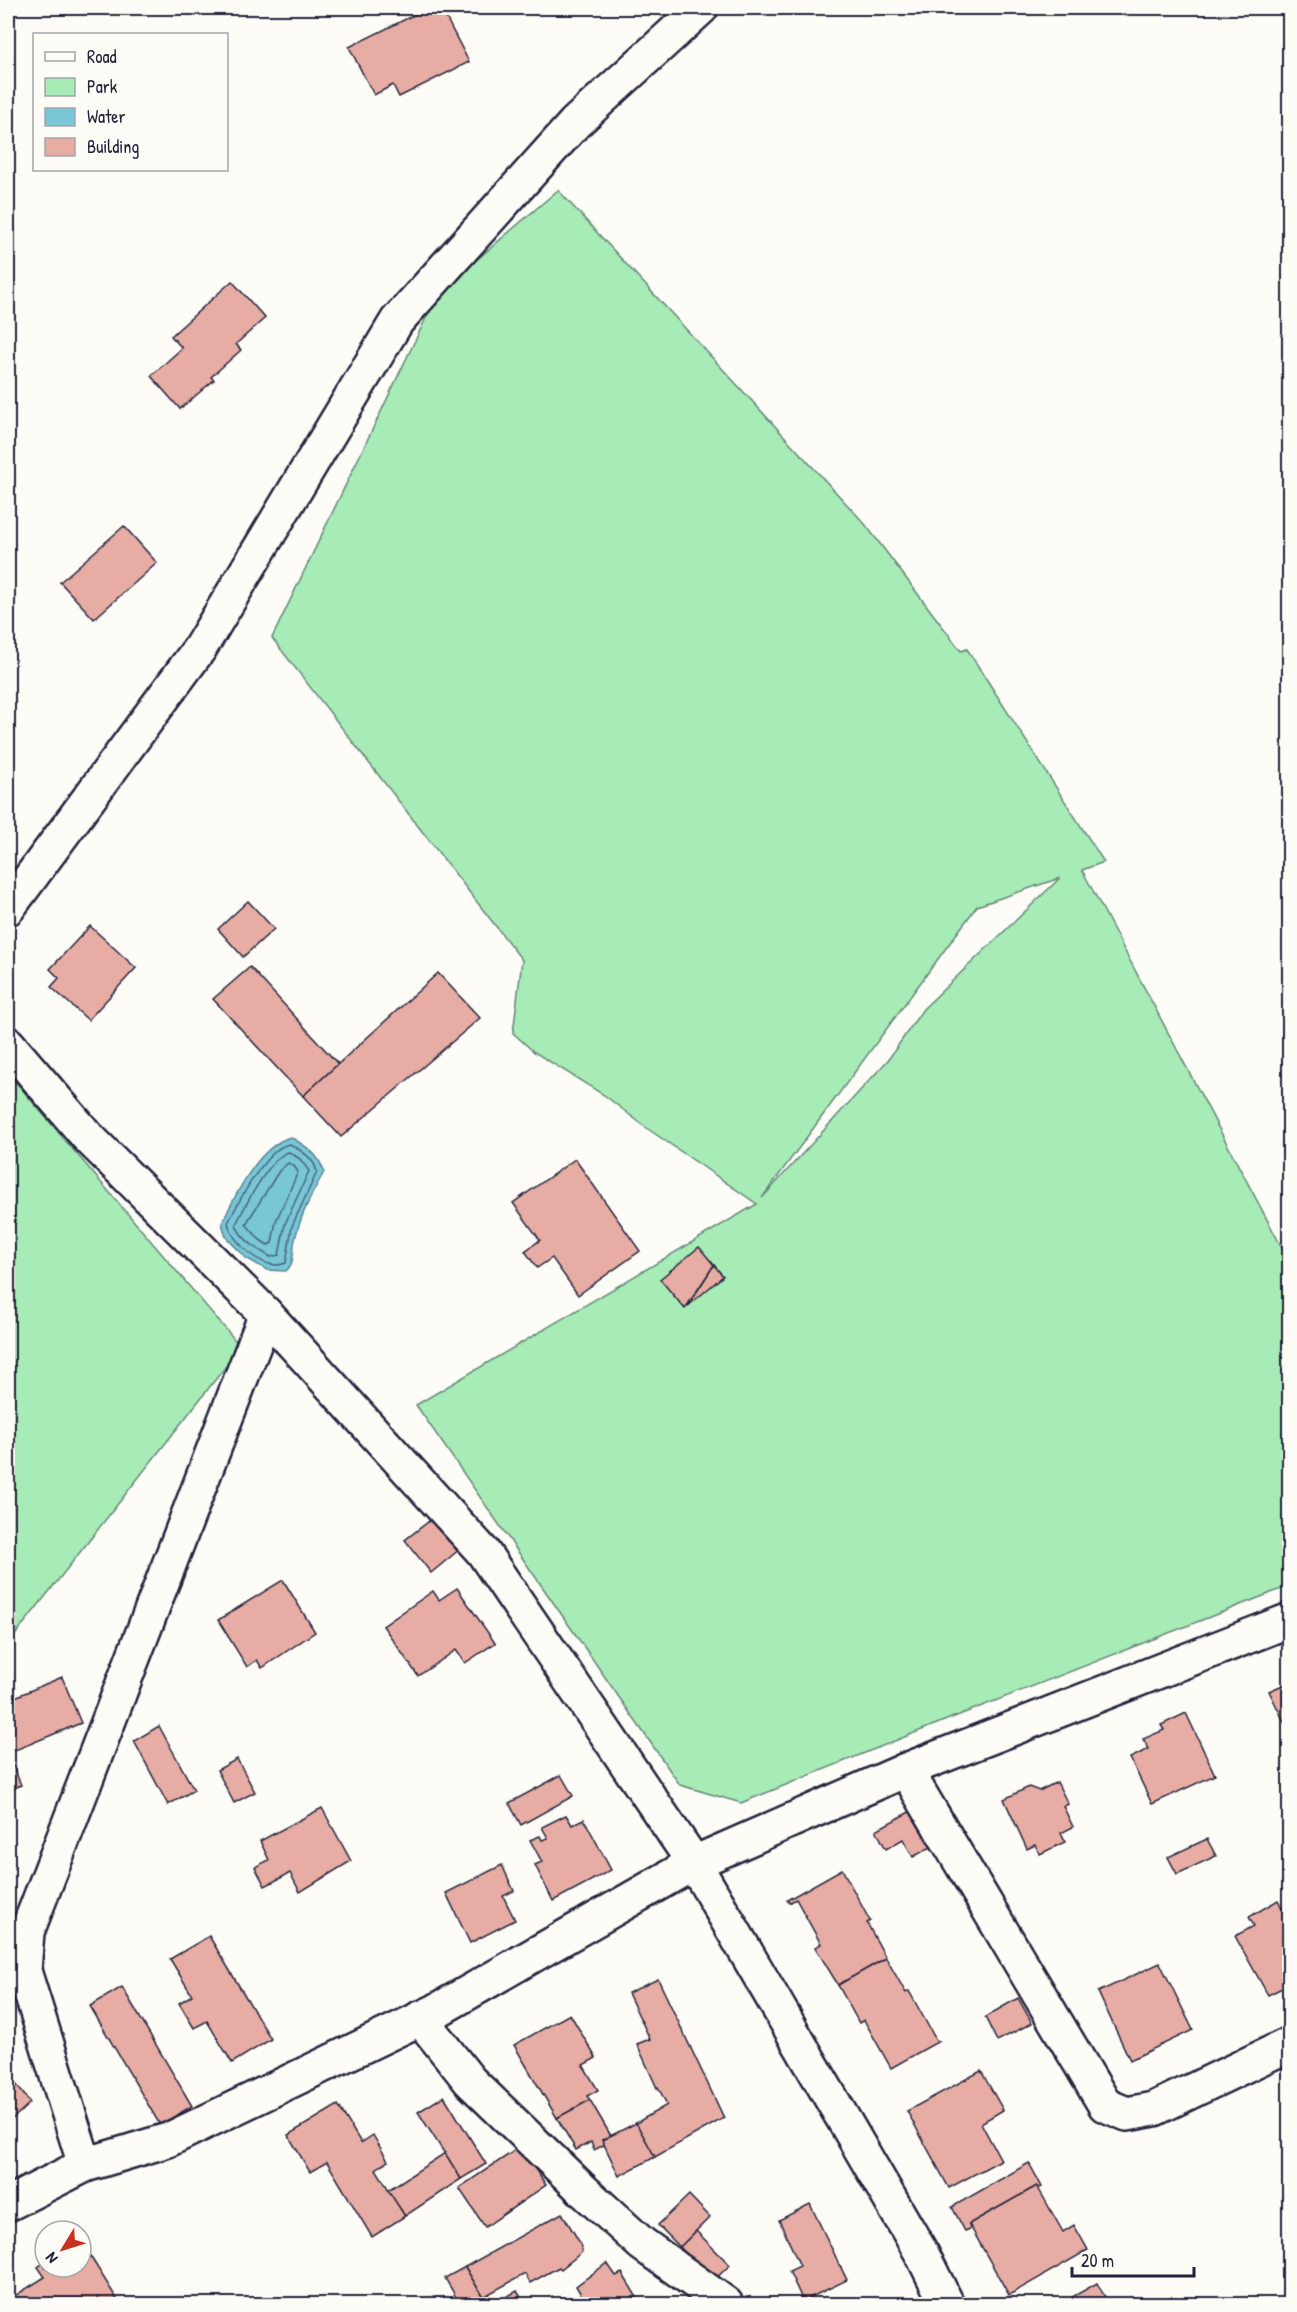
<svg xmlns="http://www.w3.org/2000/svg" width="1297" height="2312" viewBox="0 0 1297 2312" font-family="'Patrick Hand',sans-serif">
<style>
.green{fill:#a7ebb6;stroke:#648678;stroke-width:1.5;fill-rule:evenodd}
.water{fill:#79c6d7;stroke:#568499;stroke-width:1.5}
.lines{fill:none;stroke-linecap:round;stroke-linejoin:round}
.shore{stroke:#456479;stroke-width:1.5}
.building{fill:#e7ada4;stroke:#22223b;stroke-width:1.5}
.street-casing{stroke:#22223b;stroke-width:38}
.street{stroke:#fdfcf7;stroke-width:33}
</style>
<rect width="100%" height="100%" fill="#fdfcf7"/>
<filter id="ink" filterUnits="userSpaceOnUse"><feTurbulence type="fractalNoise" baseFrequency=".0167" numOctaves="2"/><feDisplacementMap in="SourceGraphic" scale="12" xChannelSelector="R" yChannelSelector="G"/><feConvolveMatrix kernelMatrix="1 2 1 2 8 2 1 2 1" color-interpolation-filters="sRGB"/></filter>
<g filter="url(#ink)">
<g class="green">
<path d="M558 190 865 524 961 651 967 649 1104 862 1082 870 1289 1261V1586L949 1719 741 1803 680 1785 416 1405 757 1204 648 1129 604 1095 534 1052 513 1033 522 960 272 638 438 293ZM1060 878 923 1009 888 1060 762 1198 977 906Z"/>
<polygon points="8,1073 241,1347 8,1644"/>
</g>
<path class="water" d="M290 1137C306 1146 319 1154 324 1172 311 1195 299 1218 294 1244 293 1254 294 1264 286 1271L267 1270 246 1258 226 1237 222 1223C236 1194 258 1147 290 1137Z"/>
<g class="lines">
<g class="shore">
<path d="M290 1144C302 1151 314 1158 317 1172L292 1226 286 1263C264 1272 233 1244 228 1223 238 1203 267 1146 290 1144Z"/>
<path d="M289 1152 300 1159 309 1171 285 1224 279 1255 271 1257C258 1250 240 1239 236 1224 244 1208 271 1155 289 1152Z"/>
<polygon points="288,1163 294,1166 298,1172 276,1221 272,1243 268,1245 260,1240 246,1224 279,1171"/>
</g>
</g>
<g class="building">
<polygon points="428,8 441,8 469,62 399,97 393,85 374,95 349,47"/>
<polygon points="232,281 265,318 236,344 241,350 211,377 214,380 180,409 151,376 182,348 171,336"/>
<polygon points="124,526 157,563 94,619 60,582"/>
<polygon points="248,901 274,929 243,957 218,929"/>
<polygon points="90,926 136,968 88,1020 51,987 59,978 50,969"/>
<polygon points="250,967 338,1064 303,1096 213,999"/>
<polygon points="438,973 480,1018 341,1137 303,1096"/>
<polygon points="575,1159 640,1251 578,1295 552,1258 537,1268 525,1251 540,1240 513,1203"/>
<polygon points="699,1247 714,1265 685,1309 660,1279"/>
<polygon points="714,1265 723,1276 687,1307"/>
<polygon points="433,1518 460,1549 431,1573 405,1540"/>
<polygon points="283,1580 315,1632 262,1668 257,1660 247,1667 218,1620"/>
<polygon points="457,1588 495,1643 465,1663 456,1650 418,1676 383,1626 433,1591 439,1600"/>
<polygon points="62,1677 81,1723 8,1753 8,1700"/>
<polygon points="1290,1682 1290,1734 1269,1691"/>
<polygon points="1186,1713 1215,1775 1152,1804 1130,1758 1149,1749 1143,1739 1164,1730 1161,1725"/>
<polygon points="159,1726 194,1790 168,1805 134,1741"/>
<polygon points="8,1753 21,1785 8,1791"/>
<polygon points="237,1759 255,1792 234,1803 217,1770"/>
<polygon points="561,1775 573,1796 521,1825 509,1803"/>
<polygon points="1057,1782 1068,1804 1063,1806 1073,1827 1061,1833 1065,1842 1040,1854 1035,1845 1027,1849 1004,1799 1029,1787 1039,1791"/>
<polygon points="322,1808 351,1861 300,1892 290,1873 265,1886 255,1867 269,1860 260,1841"/>
<polygon points="913,1810 933,1846 913,1857 903,1839 886,1849 876,1830"/>
<polygon points="566,1815 572,1825 584,1819 611,1870 553,1901 535,1865 542,1862 530,1840 540,1836 542,1840 548,1838 542,1827"/>
<polygon points="1207,1839 1216,1856 1177,1874 1168,1857"/>
<polygon points="502,1865 514,1891 503,1896 515,1920 470,1943 446,1893"/>
<polygon points="842,1869 870,1921 867,1923 886,1958 838,1985 815,1947 821,1944 796,1899 789,1903 787,1900"/>
<polygon points="1278,1900 1283,1910 1290,1906 1290,1984 1268,1995 1235,1936 1254,1926 1249,1917"/>
<polygon points="209,1936 271,2039 232,2063 207,2021 194,2028 179,2003 192,1995 170,1959"/>
<polygon points="886,1958 906,1993 909,1991 936,2040 939,2041 891,2068 864,2020 859,2023 838,1985"/>
<polygon points="1160,1963 1193,2030 1130,2060 1098,1992"/>
<polygon points="658,1979 724,2118 655,2157 636,2123 667,2105 658,2087 657,2088 637,2044 650,2039 628,1993"/>
<polygon points="122,1987 192,2106 160,2125 90,2006"/>
<polygon points="1018,1998 1032,2023 997,2041 985,2017"/>
<polygon points="570,2014 596,2058 583,2065 598,2090 587,2096 590,2100 557,2118 514,2045"/>
<polygon points="981,2071 1003,2110 981,2123 1001,2160 949,2188 907,2111"/>
<polygon points="8,2073 30,2103 8,2123"/>
<polygon points="444,2096 486,2164 461,2179 418,2112"/>
<polygon points="590,2100 611,2136 602,2140 604,2145 594,2150 591,2142 576,2150 557,2118"/>
<polygon points="338,2105 361,2143 373,2135 388,2161 376,2169 405,2216 372,2237 327,2162 310,2172 288,2135"/>
<polygon points="636,2123 655,2157 619,2176 602,2140"/>
<polygon points="520,2147 546,2185 485,2227 459,2188"/>
<polygon points="445,2153 461,2179 405,2216 388,2190"/>
<polygon points="1029,2163 1042,2187 1040,2188 1037,2186 969,2224 970,2229 965,2231 952,2207"/>
<polygon points="1037,2186 1063,2232 1074,2225 1088,2250 1009,2295 969,2224"/>
<polygon points="689,2195 710,2217 680,2247 658,2225"/>
<polygon points="810,2204 847,2280 803,2301 789,2271 800,2266 779,2220"/>
<polygon points="562,2213 580,2243 582,2252 561,2269 559,2267 530,2283 525,2274 483,2297 465,2267"/>
<polygon points="696,2231 730,2265 713,2281 680,2247"/>
<polygon points="87,2251 117,2299 107,2304 10,2304 8,2300 45,2277 38,2267 45,2262 45,2267 81,2267 81,2255"/>
<polygon points="607,2263 616,2276 622,2273 641,2304 584,2304 586,2303 576,2286"/>
<polygon points="465,2267 483,2297 470,2304 460,2304 445,2278"/>
<polygon points="1097,2283 1109,2304 1066,2304 1068,2303 1067,2300"/>
<polygon points="517,2291 525,2304 493,2304"/>
<polygon points="868,2299 871,2304 858,2304"/>
</g>
<g class="lines">
<g class="street-casing">
<g id="street">
<polyline points="8,908 200,648 397,321 575,123 701,8"/>
<polyline points="8,1044 87,1136 266,1314 27,1932 24,1971 85,2165"/>
<polyline points="266,1314 483,1552 694,1863 922,2254 947,2304"/>
<polyline points="906,1770 1105,2105 1127,2114 1154,2109 1290,2044"/>
<polyline points="420,2018 470,2081 584,2191 642,2244 726,2304"/>
<polyline points="8,2204 85,2165 168,2140 436,2011 694,1863 906,1770 1290,1620"/>
</g>
</g>
<use href="#street" class="street"/>
</g>
</g>
<rect width="1297" height="2312" fill="none" stroke="#fdfcf7" stroke-width="30"/>
<rect x="15" y="15" width="1267" height="2282" fill="none" stroke="#22223b" stroke-width="2" filter="url(#ink)"/>
<rect x="33" y="33" width="195" height="138" fill="#fdfcf7" stroke="#a5a5ac" stroke-width="1.5"/>
<rect x="45" y="52" width="30" height="9" fill="#fdfcf7" stroke="#a5a5ac" stroke-width="1.5"/>
<text x="87" y="63" font-size="18" fill="#22223b">Road</text>
<rect x="45" y="78" width="30" height="18" fill="#a7ebb6" stroke="#a5a5ac" stroke-width="1.5"/>
<text x="87" y="93" font-size="18" fill="#22223b">Park</text>
<rect x="45" y="108" width="30" height="18" fill="#79c6d7" stroke="#a5a5ac" stroke-width="1.5"/>
<text x="87" y="123" font-size="18" fill="#22223b">Water</text>
<rect x="45" y="138" width="30" height="18" fill="#e7ada4" stroke="#a5a5ac" stroke-width="1.5"/>
<text x="87" y="153" font-size="18" fill="#22223b">Building</text>
<g transform="translate(63 2249) rotate(232)"><circle r="28" fill="#fdfcf7" stroke="#a5a5ac" stroke-width="1.5"/>
<path d="M0-4.5L10 22L0 15L-10 22Z" fill="#c8321e"/>
<text y="-9" font-size="16" font-weight="bold" text-anchor="middle" fill="#22223b">N</text>
</g>
<path d="M1072 2267v9h122v-9" fill="none" stroke="#22223b" stroke-width="3"/>
<text x="1081" y="2267" font-size="18" fill="#22223b" stroke="#fdfcf7" stroke-width="4.5" paint-order="stroke">20 m</text>
</svg>
